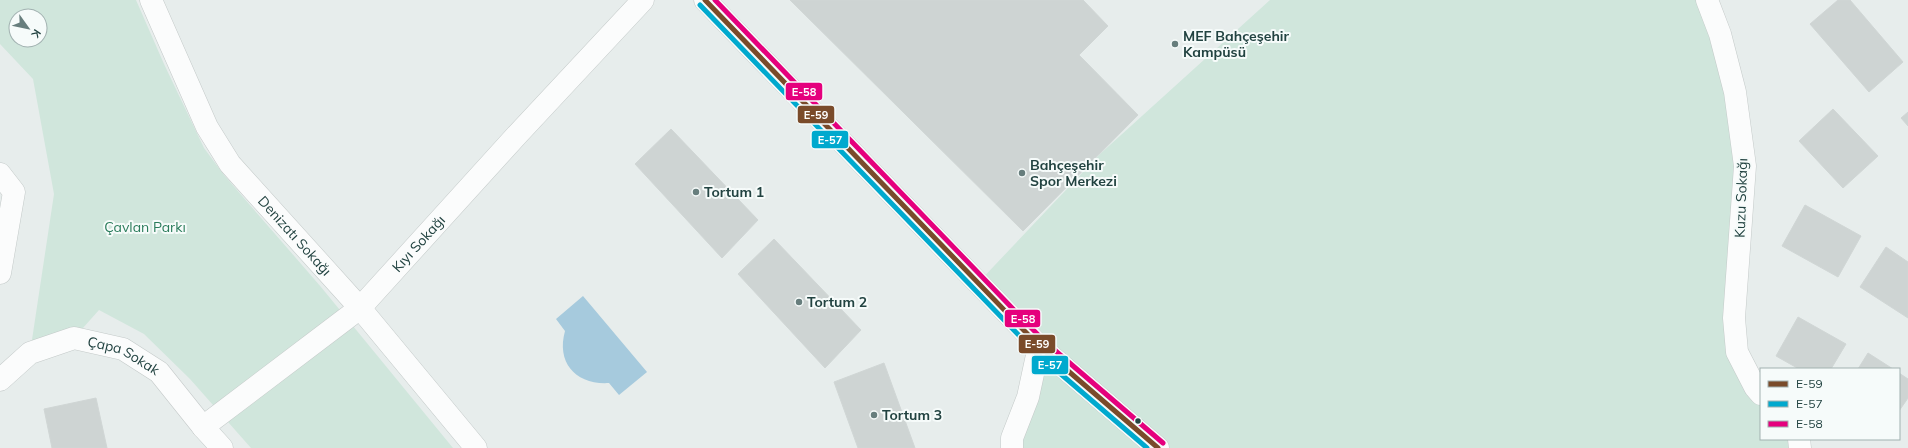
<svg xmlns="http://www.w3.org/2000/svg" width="1908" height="448" viewBox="0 0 1908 448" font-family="Mulish,sans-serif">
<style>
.green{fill:#d0e6dc;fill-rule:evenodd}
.water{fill:#a6cadd}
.building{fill:#ced4d3;stroke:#d0d6d5}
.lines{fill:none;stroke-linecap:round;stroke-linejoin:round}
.street-casing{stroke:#c4cac9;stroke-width:23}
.street{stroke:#fbfcfc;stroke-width:22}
.bus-1-casing{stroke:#f6fbfa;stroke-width:8}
.bus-2-casing{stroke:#f6fbfa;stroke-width:8}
.bus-3-casing{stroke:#f6fbfa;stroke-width:8}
.bus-1{stroke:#7a4b2a;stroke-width:5}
.bus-2{stroke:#00a9ce;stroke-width:5}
.bus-3{stroke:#e5007d;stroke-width:5}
.poi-dot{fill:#677e7d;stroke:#f6fbfa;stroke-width:1.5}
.bus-dot{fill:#224341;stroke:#f6fbfa;stroke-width:1.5}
.labels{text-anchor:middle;stroke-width:4;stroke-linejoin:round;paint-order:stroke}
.poi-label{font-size:14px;font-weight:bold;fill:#224341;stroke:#f6fbfa;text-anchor:start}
.street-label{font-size:14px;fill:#224341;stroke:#f6fbfa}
.park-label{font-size:14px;fill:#2a7c5b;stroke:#f6fbfa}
.line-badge{stroke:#f6fbfa;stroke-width:1.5}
.badge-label{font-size:11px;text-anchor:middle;font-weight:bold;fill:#fff}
</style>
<rect width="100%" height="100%" fill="#e7edec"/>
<g class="green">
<path d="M0 0H136L164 64 204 148 224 175 321 287 453 448H251L190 379 144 334 99 310 74 338 30 353 54 194 33 79 0 44ZM16 16H40V40H16Z"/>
<polygon points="1270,0 1707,0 1735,92 1734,318 1761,394 1761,439 1799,439 1798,448 1012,448 1039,346 977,284 1100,154"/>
</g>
<path class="water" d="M583 296 647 372 619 395 609 383C576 385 556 363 565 331L556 319Z"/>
<g class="building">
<polygon points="790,0 1083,0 1108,26 1079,55 1138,115 1023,231"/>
<polygon points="1838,0 1850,0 1903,62 1869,92 1810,24"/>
<polygon points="1833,109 1878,156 1843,188 1799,141"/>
<polygon points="1908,112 1908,126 1901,118"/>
<polygon points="671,129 758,220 722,258 635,164"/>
<polygon points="1805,205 1861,236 1838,277 1782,246"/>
<polygon points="774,239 861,330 825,368 738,274"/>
<polygon points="1886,247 1908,262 1908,318 1860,287"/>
<polygon points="1798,317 1846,344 1831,369 1799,369 1776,356"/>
<polygon points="1868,353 1893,369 1858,369"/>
<polygon points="884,363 915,448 858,448 834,382"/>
<polygon points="1899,373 1908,379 1908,398 1899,411"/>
<polygon points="96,398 107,448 52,448 44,409"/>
</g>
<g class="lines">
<g class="street-casing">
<g id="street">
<path id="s1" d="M151 0 207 127 230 164 360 308 476 448"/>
<polyline points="705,0 1039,346 1158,448"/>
<polyline points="1707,0 1720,34 1735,92 1745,166 1734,318 1737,352 1755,387 1761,394"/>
<polyline points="0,174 14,192 0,273"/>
<path id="s2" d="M0 380 30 353 74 338 123 349 159 372 203 427 222 448"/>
<path id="s3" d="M203 427 360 308 516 136 643 0"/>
<polyline points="1799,439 1800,448"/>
<polyline points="1012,448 1012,438 1028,397 1039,346"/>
</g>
</g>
<use href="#street" class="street"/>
<g class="bus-1-casing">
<polyline id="bus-1" points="705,0 1039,346 1158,448"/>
</g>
<g class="bus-2-casing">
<polyline id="bus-2" points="700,5 1034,351 1147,448"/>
</g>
<g class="bus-3-casing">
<polyline id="bus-3" points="715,0 1044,341 1163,443"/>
</g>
<use href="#bus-1" class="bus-1"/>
<use href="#bus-2" class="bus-2"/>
<use href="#bus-3" class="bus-3"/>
</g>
<g class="poi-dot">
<circle cx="1175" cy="44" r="4"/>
<circle cx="1022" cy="173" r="4"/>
<circle cx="696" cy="192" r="4"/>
<circle cx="799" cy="302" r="4"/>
<circle cx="874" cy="415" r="4"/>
</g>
<circle class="bus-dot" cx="1138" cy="421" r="3.5"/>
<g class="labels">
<g class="poi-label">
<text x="1183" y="41">MEF Bahçeşehir<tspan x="1183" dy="16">Kampüsü</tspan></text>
<text x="1030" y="170">Bahçeşehir<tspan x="1030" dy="16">Spor Merkezi</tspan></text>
<text x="704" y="197">Tortum 1</text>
<text x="807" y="307">Tortum 2</text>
<text x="882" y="420">Tortum 3</text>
</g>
<g class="street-label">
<text transform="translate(1741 198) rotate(-88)" y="5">Kuzu Sokağı</text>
<text dy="5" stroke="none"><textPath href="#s1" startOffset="279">Denizatı Sokağı</textPath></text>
<text dy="5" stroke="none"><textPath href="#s3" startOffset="284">Kıyı Sokağı</textPath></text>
<text dy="5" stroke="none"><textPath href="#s2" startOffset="140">Çapa Sokak</textPath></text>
</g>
<g class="park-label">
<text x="145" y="232">Çavlan Parkı</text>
</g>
</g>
<g class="line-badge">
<rect x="785" y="82" width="38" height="19" rx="4" fill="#e5007d"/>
<rect x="797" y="105" width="38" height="19" rx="4" fill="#7a4b2a"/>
<rect x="811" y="130" width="38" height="19" rx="4" fill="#00a9ce"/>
<rect x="1004" y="309" width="37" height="19" rx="4" fill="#e5007d"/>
<rect x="1018" y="334" width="38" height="20" rx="4" fill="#7a4b2a"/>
<rect x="1031" y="355" width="38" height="20" rx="4" fill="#00a9ce"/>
</g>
<g class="badge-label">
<text x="804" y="96">E-58</text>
<text x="816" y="119">E-59</text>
<text x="830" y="144">E-57</text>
<text x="1023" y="323">E-58</text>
<text x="1037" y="348">E-59</text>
<text x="1050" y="369">E-57</text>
</g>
<rect x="1760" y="368" width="140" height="72" fill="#f6fbfa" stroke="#a1b1b0"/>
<rect x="1768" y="381" width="20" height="6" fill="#7a4b2a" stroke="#a1b1b0"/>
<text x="1796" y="388" font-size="12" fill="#224341">E-59</text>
<rect x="1768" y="401" width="20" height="6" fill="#00a9ce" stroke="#a1b1b0"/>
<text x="1796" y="408" font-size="12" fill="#224341">E-57</text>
<rect x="1768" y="421" width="20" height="6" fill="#e5007d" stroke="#a1b1b0"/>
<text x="1796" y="428" font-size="12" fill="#224341">E-58</text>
<g transform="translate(28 28) rotate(123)"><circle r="19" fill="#f6fbfa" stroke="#a1b1b0"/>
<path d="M0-3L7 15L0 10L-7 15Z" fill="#677e7d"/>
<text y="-6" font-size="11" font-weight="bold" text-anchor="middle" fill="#224341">K</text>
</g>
</svg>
